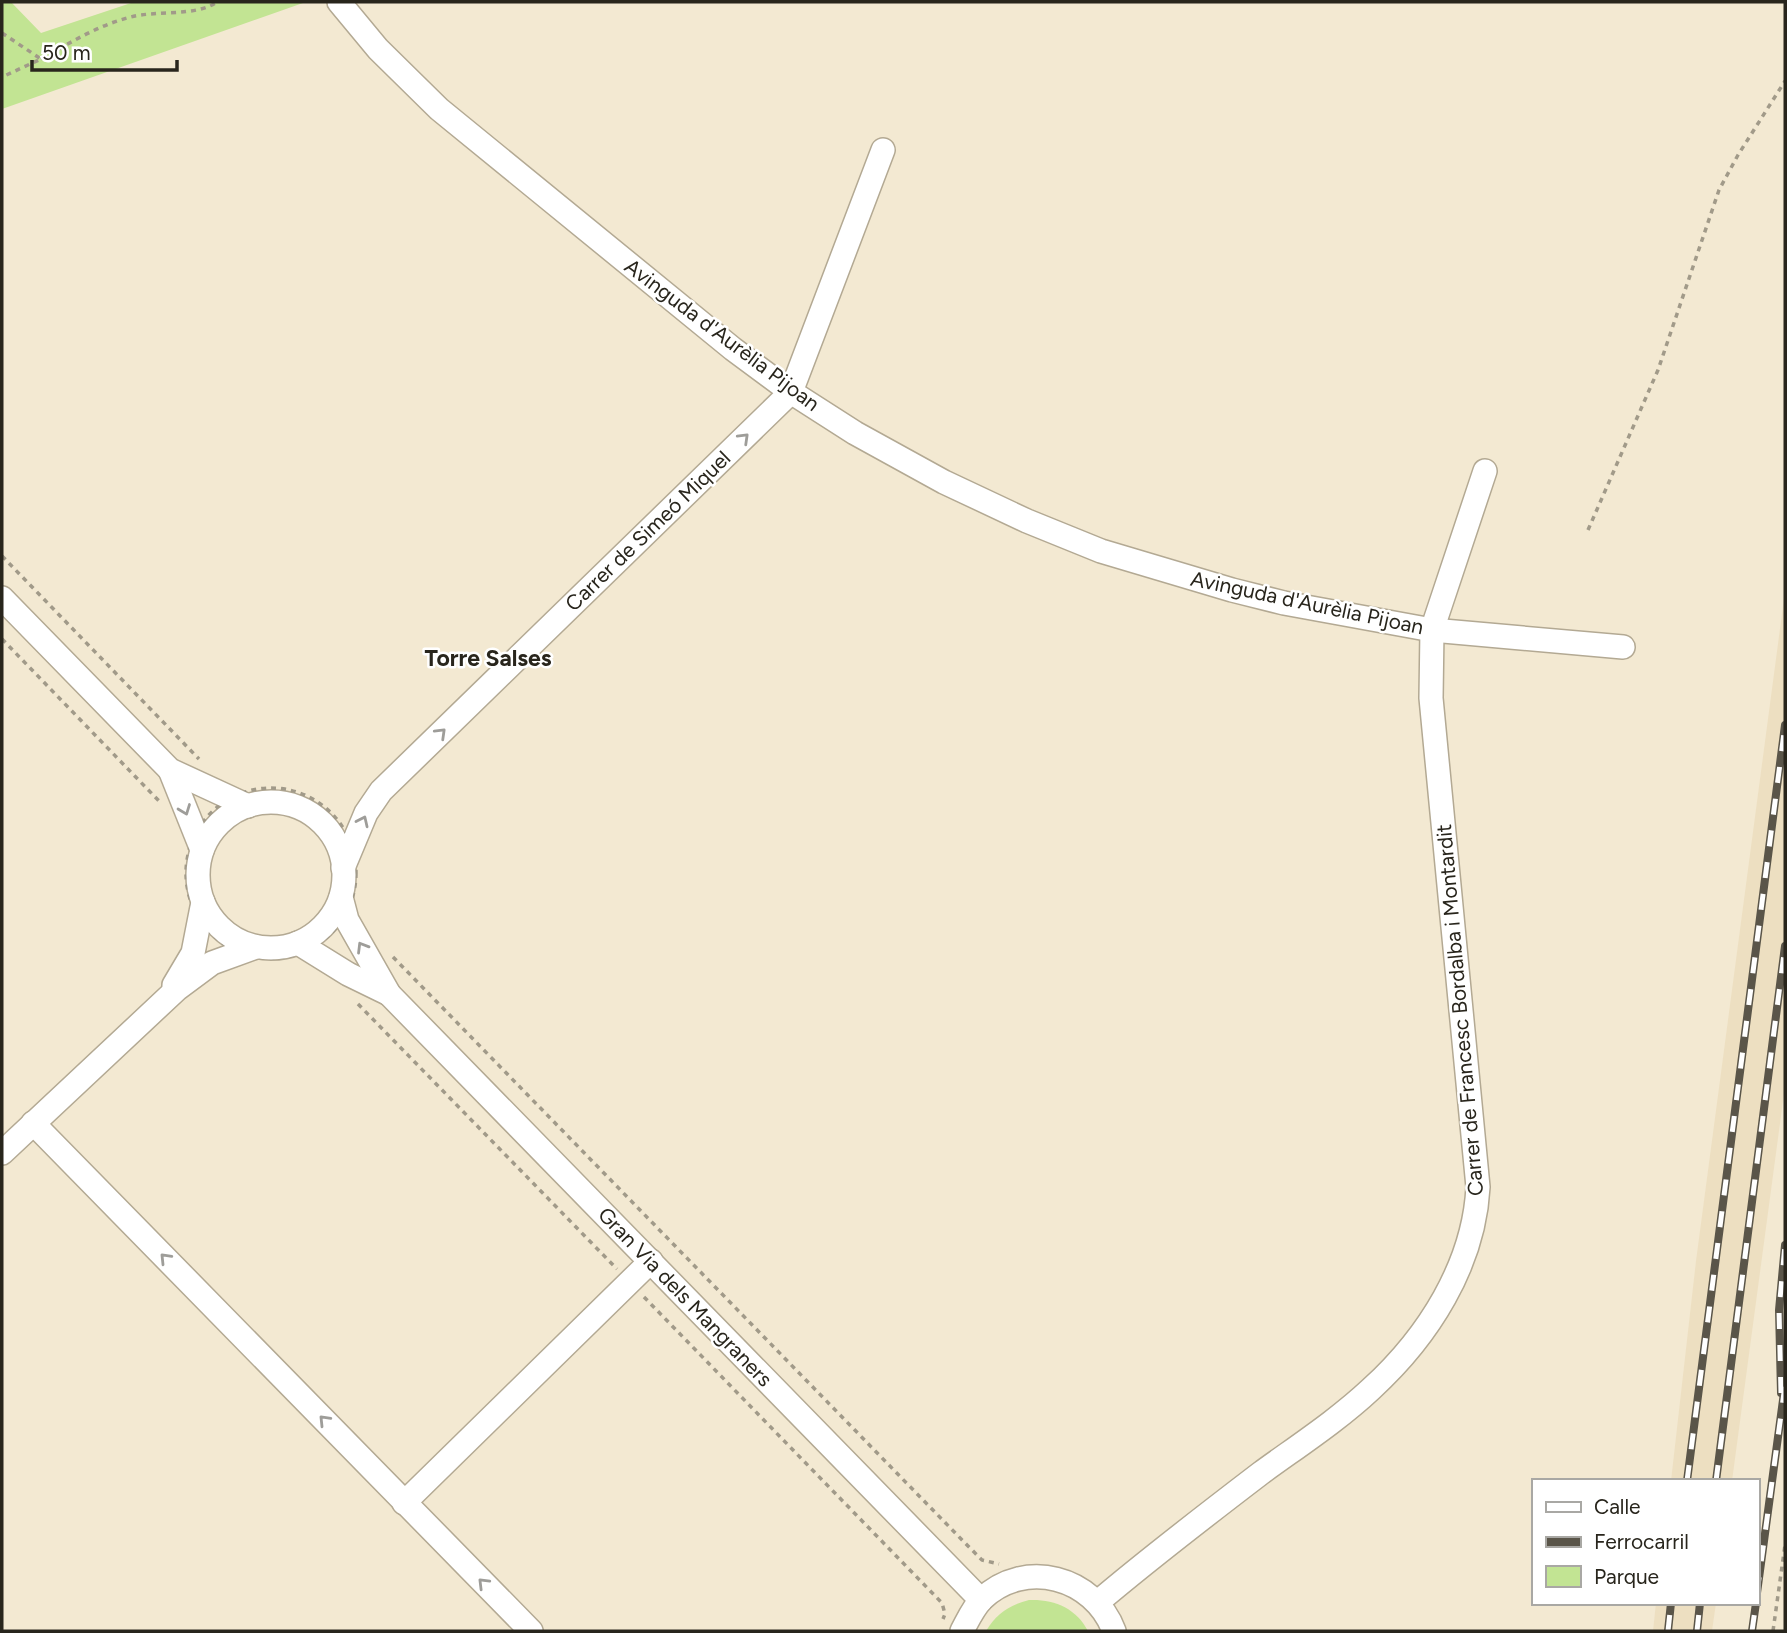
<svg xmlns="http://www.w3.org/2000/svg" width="1787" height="1633" viewBox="0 0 1787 1633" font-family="Figtree,sans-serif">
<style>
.built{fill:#eddfc1}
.green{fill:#c2e493}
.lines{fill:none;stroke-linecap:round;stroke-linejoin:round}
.street-casing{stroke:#b3a993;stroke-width:26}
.path{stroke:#a19a89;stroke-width:3.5;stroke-dasharray:5 5;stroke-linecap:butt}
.street{stroke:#fff;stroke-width:23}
.rail-casing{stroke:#5a5549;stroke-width:8}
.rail{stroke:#fff;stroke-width:5;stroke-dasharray:16;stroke-linecap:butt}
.oneway{stroke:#9e9d99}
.labels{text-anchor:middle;stroke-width:5;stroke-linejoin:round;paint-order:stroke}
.street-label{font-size:21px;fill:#28251c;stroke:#fff}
.neighbourhood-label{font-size:23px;font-weight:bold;fill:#28251c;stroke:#fff}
</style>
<rect width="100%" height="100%" fill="#f3e9d2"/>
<g class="built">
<polygon points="1785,591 1785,1086 1732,1481 1671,1481 1696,1261"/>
<polygon points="1656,1603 1716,1603 1712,1631 1653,1631"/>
</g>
<g class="green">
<polygon points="2,2 11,2 41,33 134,2 303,3 2,109"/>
<path d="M1029 1600C1054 1599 1076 1608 1088 1631H986C996 1614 1009 1605 1029 1600Z"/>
</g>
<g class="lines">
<g class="street-casing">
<g id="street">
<polyline points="339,2 378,49 439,109 733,349 791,392 855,433 944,482 1027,521 1101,551 1232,590 1284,603 1432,630 1623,647"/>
<polyline points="2,598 170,770 248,806"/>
<polyline points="170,770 202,850"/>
<circle cx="271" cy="875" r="73"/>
<polyline points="343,868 366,813 381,791 791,392 883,150"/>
<polyline points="341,897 347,920 389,994 981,1600"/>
<polyline points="298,943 348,974 389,994"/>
<polyline points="174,985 193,953 203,902"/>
<polyline points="33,1123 531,1631"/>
<polyline points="2,1153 177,989 212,963 256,947"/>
<polyline points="404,1503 651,1261"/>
<path d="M1098 1602C1151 1557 1206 1515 1261 1473 1298 1446 1338 1420 1371 1389 1428 1337 1474 1265 1478 1187L1431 698 1432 630 1485 471"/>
<path d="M962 1631C968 1620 973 1608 982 1599 1025 1558 1094 1577 1114 1631"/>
</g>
</g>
<g class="path">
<polyline points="2,33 41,59 2,77"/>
<path d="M41 59C70 43 98 25 131 17 157 10 195 17 217 2"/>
<polyline points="1588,530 1658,370 1719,190 1738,155 1785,81"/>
<polyline points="2,556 199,759"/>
<polyline points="2,639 159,801"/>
<circle cx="271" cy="873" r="85"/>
<polyline points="393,957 968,1546 982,1560 999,1564"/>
<polyline points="358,1004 617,1269"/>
<polyline points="644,1297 942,1603 945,1614 943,1619"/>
<polyline points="1773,1631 1785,1545"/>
</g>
<use href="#street" class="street"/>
<g class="rail-casing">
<g id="rail">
<polyline points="1781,1393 1779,1310 1785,1245"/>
<polyline points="1687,1481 1785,725"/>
<polyline points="1716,1481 1785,946"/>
<polyline points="1757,1593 1785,1385"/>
<polyline points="1668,1631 1671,1603"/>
<polyline points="1697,1631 1700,1603"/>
<polyline points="1752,1631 1756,1603"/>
</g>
</g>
<use href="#rail" class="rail"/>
</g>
<defs><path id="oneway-chevron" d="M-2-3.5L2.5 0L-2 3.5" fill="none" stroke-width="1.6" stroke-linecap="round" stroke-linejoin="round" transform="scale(1.75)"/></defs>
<g class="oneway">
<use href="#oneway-chevron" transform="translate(744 438) rotate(-44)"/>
<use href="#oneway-chevron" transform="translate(441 733) rotate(-44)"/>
<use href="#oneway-chevron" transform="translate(185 810) rotate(69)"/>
<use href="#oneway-chevron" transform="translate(363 821) rotate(-65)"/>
<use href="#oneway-chevron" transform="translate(362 947) rotate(-121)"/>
<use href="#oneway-chevron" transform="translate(165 1258) rotate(-134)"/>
<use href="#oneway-chevron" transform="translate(324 1420) rotate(-134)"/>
<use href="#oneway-chevron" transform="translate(483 1583) rotate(-135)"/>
</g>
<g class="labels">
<g class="street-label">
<text transform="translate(722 335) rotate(37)" y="7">Avinguda d'Aurèlia Pijoan</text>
<text transform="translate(648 531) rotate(-44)" y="7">Carrer de Simeó Miquel</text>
<text transform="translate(1307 603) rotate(12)" y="7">Avinguda d'Aurèlia Pijoan</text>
<text transform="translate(1460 1010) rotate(-95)" y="7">Carrer de Francesc Bordalba i Montardit</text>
<text transform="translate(685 1297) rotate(46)" y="7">Gran Via dels Mangraners</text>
</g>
<g class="neighbourhood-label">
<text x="488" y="666">Torre Salses</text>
</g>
</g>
<rect width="1787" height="1633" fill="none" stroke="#28251c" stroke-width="7"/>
<rect x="1532" y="1479" width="228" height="126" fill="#ffffff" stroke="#a9a8a4" stroke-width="2"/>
<rect x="1546" y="1502" width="35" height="10" fill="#ffffff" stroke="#a9a8a4" stroke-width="2"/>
<text x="1594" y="1514" font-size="21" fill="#28251c">Calle</text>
<rect x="1546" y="1537" width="35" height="10" fill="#5a5549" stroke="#a9a8a4" stroke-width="2"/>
<text x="1594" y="1549" font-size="21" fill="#28251c">Ferrocarril</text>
<rect x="1546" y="1566" width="35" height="21" fill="#c2e493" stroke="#a9a8a4" stroke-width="2"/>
<text x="1594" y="1584" font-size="21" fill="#28251c">Parque</text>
<path d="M32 60v10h145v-10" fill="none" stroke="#28251c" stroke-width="3.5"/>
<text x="42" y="60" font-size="21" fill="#28251c" stroke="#ffffff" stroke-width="5" paint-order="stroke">50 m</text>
</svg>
